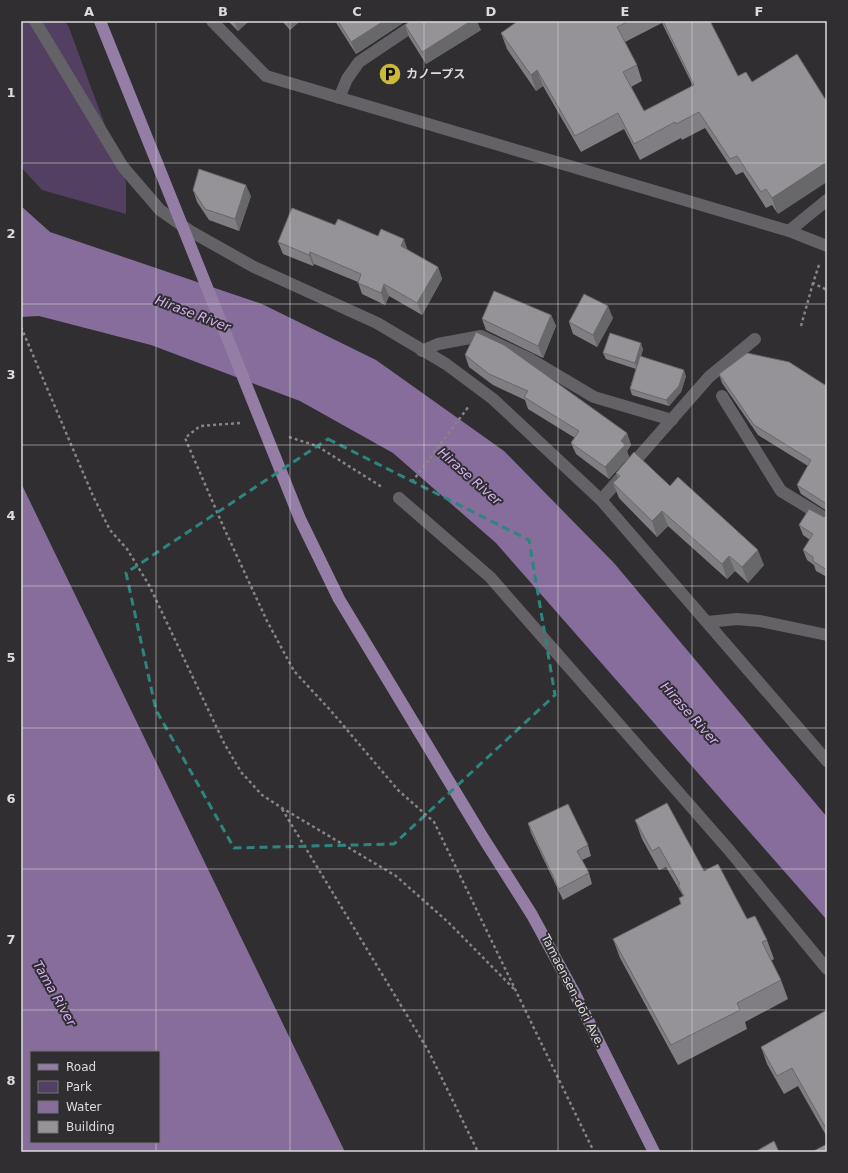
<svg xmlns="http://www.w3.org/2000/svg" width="848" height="1173" viewBox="0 0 848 1173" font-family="'DejaVu Sans','Noto Sans JP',sans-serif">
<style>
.green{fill:#533f62}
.water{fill:#876d9b;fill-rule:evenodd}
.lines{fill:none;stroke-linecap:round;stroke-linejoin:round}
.path{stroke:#858486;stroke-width:2.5;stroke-dasharray:3 3;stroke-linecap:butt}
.lane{stroke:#646266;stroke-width:12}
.street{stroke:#646266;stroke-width:12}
.primary{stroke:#957ea6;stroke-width:12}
.wall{fill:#807e82;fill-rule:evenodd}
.shaded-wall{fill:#68676a}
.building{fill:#959397;stroke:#68676a}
.marked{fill:none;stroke:#2e857f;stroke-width:3;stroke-dasharray:8 5;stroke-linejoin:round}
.grid{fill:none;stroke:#dcdbdd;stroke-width:1;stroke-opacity:0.55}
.labels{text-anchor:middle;stroke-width:4;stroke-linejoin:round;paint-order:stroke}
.poi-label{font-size:12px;font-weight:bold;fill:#dcdbdd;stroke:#302e31;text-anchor:start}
.street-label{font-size:12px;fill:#dcdbdd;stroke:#302e31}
.water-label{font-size:13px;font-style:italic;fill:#d6aff4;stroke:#302e31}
.neatline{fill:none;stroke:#dcdbdd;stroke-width:1.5}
.grid-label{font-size:13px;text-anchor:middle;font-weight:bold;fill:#dcdbdd}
</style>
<rect width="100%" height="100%" fill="#302e31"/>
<polygon class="green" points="21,21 63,21 68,25 126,182 126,214 42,190 21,167"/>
<g class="water">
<polygon points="21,206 50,232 262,304 376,360 504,451 614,563 827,817 827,920 496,543 393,453 300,401 151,345 39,316 21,317"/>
<path d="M21 483 345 1152H21ZM31 1052H159V1142H31Z"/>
</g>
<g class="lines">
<g class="path">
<polyline points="819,265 813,283 827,290"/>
<polyline points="801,326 813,283"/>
<polyline points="21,327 93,496 110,530 127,549 149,585 224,743 241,772 262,795 282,808 396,876 448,922 515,990"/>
<polyline points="240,423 200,426 185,438 224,528 267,621 294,671 331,711 398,790 434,822 594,1152"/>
<polyline points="289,437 317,446 382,487"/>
<polyline points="412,482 469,406"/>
<polyline points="282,809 428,1050 478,1152"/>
</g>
<g class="lane">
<polyline points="422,351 438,344 481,336 530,359 594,397 672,420"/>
<polyline points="722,396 781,491 827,519"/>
<polyline points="601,500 709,377 755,339"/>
</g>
<g class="street">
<polyline points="35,21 123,167 160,210 190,231 254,267 377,323 446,364 493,399 601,500 827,761"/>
<polyline points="212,21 266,76 789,231 827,246"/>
<polyline points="339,98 347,79 359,62 420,21"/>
<polyline points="789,231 827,200"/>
<polyline points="399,498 490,577 729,850 827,969"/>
<polyline points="708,622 737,619 760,621 827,635"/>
</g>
<polyline class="primary" points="100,21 300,519 339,599 482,836 532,915 574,992 654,1152"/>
</g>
<g class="wall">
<polygon points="228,21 249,21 238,31"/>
<polygon points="282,21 300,21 290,30"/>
<polygon points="335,21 406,21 356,54"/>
<path d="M518 21H710L778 214 772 205 766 208 743 172 736 175 705 128 682 140 681 138 640 160 624 129 581 152 543 86 536 91 507 49 501 33ZM662 23 693 86 644 111 631 87 642 81 637 65 625 42Z"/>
<polygon points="405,25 481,30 426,64 409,37"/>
<polygon points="193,190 251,196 239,231 209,220 197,202"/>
<polygon points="335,225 408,250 438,267 442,279 422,315 389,296 385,305 362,294 358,282 314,264 313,266 283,254 278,242"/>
<polygon points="551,315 556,326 543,358 486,330 482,319"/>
<polygon points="613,318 597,347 573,334 569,322"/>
<polygon points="643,349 641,356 686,376 681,392 669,406 632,395 630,389 636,369 606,359 603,353"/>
<polygon points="465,355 627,433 631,445 627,451 629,457 609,479 576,454 571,443 575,438 528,409 525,400 493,385 469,367"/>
<polygon points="719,374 825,385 827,380 827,511 801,494 797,485 808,466 758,435 722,383"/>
<polygon points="616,473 670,486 764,565 748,583 735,571 727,579 668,526 657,537 619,498 613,483 618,478"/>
<polygon points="827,515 827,577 816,571 814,565 807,560 803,550 810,540 803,535 799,525 824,517"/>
<polygon points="635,820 704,871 747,919 767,940 774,959 771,961 781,980 788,999 745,1022 747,1029 678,1065 620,958 613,939 681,904 679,898 683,896 666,867 659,870 642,839"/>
<polygon points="528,823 588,845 591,856 582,860 589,873 592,884 563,900 531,833"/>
<polygon points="827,1010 827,1137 798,1086 784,1094 767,1064 761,1047"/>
</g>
<g class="shaded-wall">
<polygon points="234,21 249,21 238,31"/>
<polygon points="287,21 300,21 290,30"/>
<polygon points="384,21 406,21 356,54 351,42"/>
<polygon points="471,21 477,21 481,30 426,64 422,52"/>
<polygon points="537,70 543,86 536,91 531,75"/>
<polygon points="827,162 827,182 778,214 772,198"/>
<polygon points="246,185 251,196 239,231 235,219"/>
<polygon points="404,239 408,251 401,246"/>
<polygon points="310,252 314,264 313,266 309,255"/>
<polygon points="438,267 442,279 422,315 417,303"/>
<polygon points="384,284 389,296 385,305 381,293"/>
<polygon points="608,306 613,318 597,347 593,335"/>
<polygon points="551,315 556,326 543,358 538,346"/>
<polygon points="641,343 643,349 638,369 635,363"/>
<polygon points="684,370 686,376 681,392 669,406 666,400"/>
<polygon points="627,433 631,445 627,451 629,457 609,479 605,467 621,441"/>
<polygon points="662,511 668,526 657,537 652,521"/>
<polygon points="758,550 764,565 748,583 742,567"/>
<polygon points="729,556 735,571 727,579 722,564"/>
</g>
<g class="building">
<polygon points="338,21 384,21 351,42"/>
<polygon points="410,21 471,21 422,52 405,25"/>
<polygon points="518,21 629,21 617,27 637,65 623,72 644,111 694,85 663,21 710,21 738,76 746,72 752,82 797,54 827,102 827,162 772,198 766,189 761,192 737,156 730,159 699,112 676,124 675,122 634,144 618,113 575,136 537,70 531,75 501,33"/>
<polygon points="199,169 246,185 235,219 205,209 193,190"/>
<polygon points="292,208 335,225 338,219 378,236 381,229 404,239 401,246 438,267 417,303 384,284 381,293 358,283 361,274 310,252 309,255 278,242"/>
<polygon points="494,291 551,315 538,346 482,319"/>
<polygon points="584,294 608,306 593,335 569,322"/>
<polygon points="476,332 504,345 627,433 621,441 625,445 605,467 571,443 579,431 524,397 528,391 489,374 465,355"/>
<polygon points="610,333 641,343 635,363 603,353"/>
<polygon points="747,353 789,362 825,385 827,380 827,504 797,485 811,460 754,425 719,374"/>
<polygon points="640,356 684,370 679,386 666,400 630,389"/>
<polygon points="634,452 670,486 678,477 758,550 742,567 729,556 722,564 662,511 652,521 613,483 620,476 616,473"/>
<polygon points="809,509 824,517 827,515 827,570 813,561 813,557 803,550 813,534 799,525"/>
<polygon points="667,803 704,871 718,864 747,919 755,916 767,940 762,942 781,980 737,1003 740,1010 671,1045 613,939 681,904 679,898 684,896 678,885 680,884 659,847 652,851 635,820"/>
<polygon points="568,804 588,845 577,851 589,873 559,889 528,823"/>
<polygon points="827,1010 827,1130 792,1068 777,1076 761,1047"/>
<polygon points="774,1141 779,1152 755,1152"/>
<polygon points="827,1144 827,1152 812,1152"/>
</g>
<path class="marked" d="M328 439 529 540 555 695 394 844 234 848 156 710 126 573Z"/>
<path class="grid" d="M156 21V1052M290 21V1152M424 21V1152M558 21V1152M692 21V1152M21 163H827M21 304H827M21 445H827M21 586H827M21 728H827M21 869H827M21 1010H827M156 1142V1152"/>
<defs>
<g id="parking-disc" transform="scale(1.15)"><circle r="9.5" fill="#cdb938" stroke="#302e31"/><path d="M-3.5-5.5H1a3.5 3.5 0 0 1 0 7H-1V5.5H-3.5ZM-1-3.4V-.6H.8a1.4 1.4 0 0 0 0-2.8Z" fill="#111"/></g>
</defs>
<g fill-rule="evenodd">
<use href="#parking-disc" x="390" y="74"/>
</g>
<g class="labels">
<g class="poi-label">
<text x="406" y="78">カノープス</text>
</g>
<g class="street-label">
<text transform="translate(573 991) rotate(63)" y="4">Tamaensen-dōri Ave.</text>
</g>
<g class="water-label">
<text transform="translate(193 313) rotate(21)" y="5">Hirase River</text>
<text transform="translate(470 476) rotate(41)" y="5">Hirase River</text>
<text transform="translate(690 713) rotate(48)" y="5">Hirase River</text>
<text transform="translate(55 993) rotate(60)" y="5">Tama River</text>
</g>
</g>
<rect width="848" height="1173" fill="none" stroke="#302e31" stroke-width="44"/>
<rect x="30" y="1051" width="130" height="92" fill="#302e31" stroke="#757376"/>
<rect x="38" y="1064" width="20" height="6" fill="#957ea6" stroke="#757376"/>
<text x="66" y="1071" font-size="12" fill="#dcdbdd">Road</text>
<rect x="38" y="1081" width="20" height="12" fill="#533f62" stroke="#757376"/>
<text x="66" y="1091" font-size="12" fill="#dcdbdd">Park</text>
<rect x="38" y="1101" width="20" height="12" fill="#876d9b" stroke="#757376"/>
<text x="66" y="1111" font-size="12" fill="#dcdbdd">Water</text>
<rect x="38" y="1121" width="20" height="12" fill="#959397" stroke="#757376"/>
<text x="66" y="1131" font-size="12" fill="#dcdbdd">Building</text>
<rect x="22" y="22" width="804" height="1129" class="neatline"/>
<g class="grid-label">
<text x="89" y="16">A</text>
<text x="223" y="16">B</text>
<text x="357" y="16">C</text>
<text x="491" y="16">D</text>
<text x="625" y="16">E</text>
<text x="759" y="16">F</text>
<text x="11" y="97">1</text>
<text x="11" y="238">2</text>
<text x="11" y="379">3</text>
<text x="11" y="520">4</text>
<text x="11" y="662">5</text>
<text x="11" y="803">6</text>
<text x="11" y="944">7</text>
<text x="11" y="1085">8</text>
</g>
</svg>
